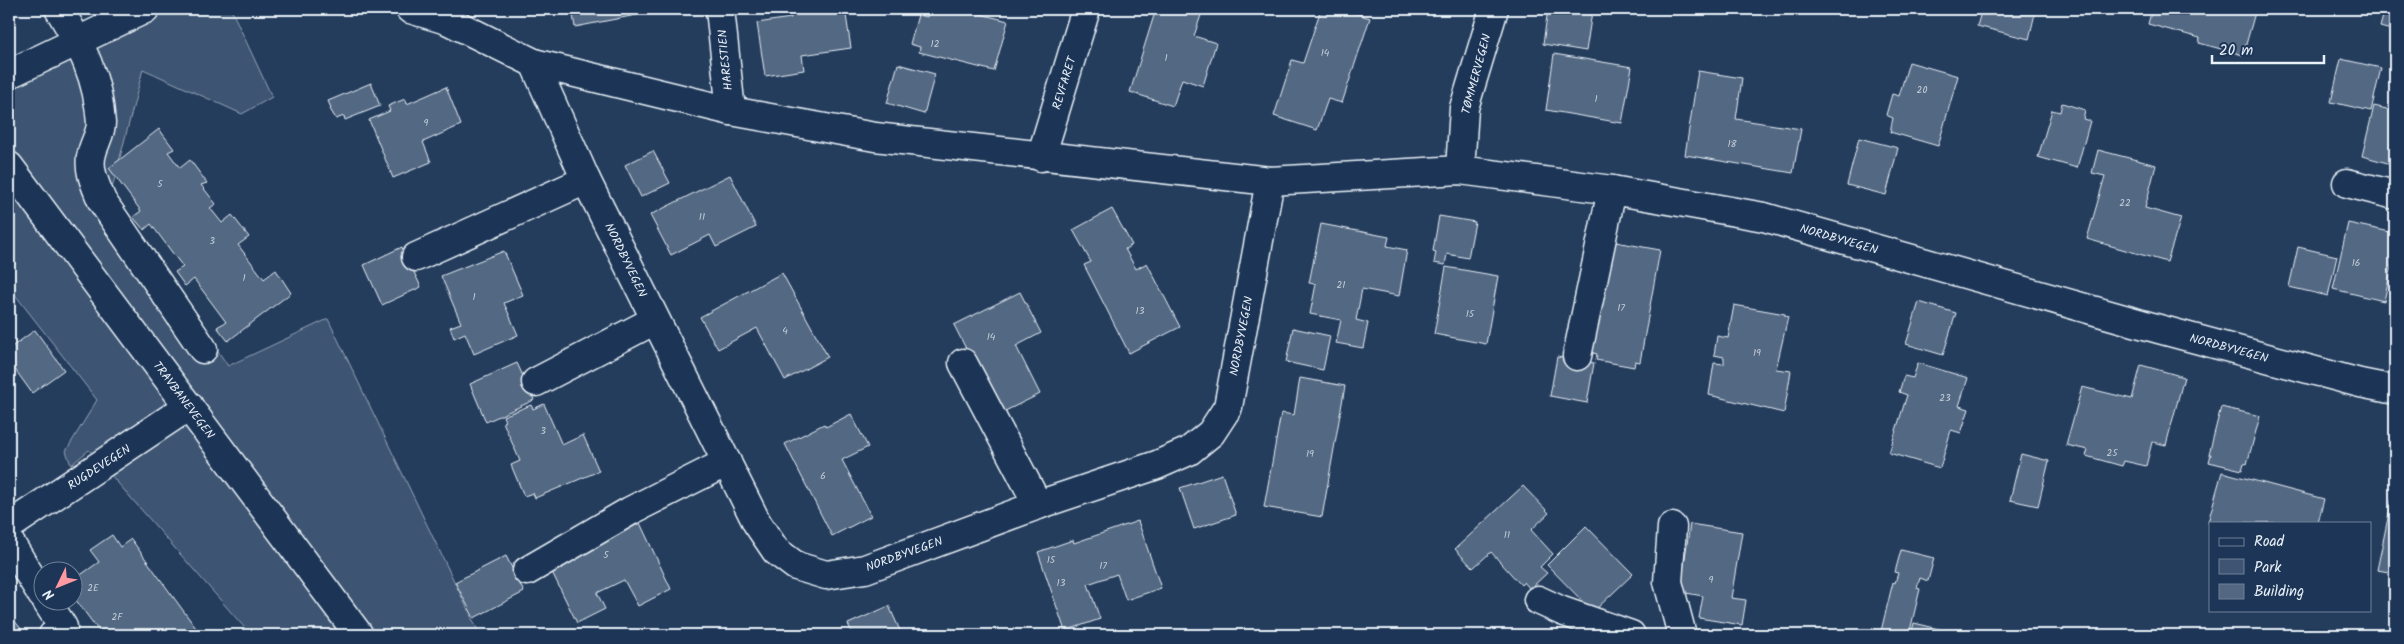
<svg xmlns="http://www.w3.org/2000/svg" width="2404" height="644" viewBox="0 0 2404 644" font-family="Kalam,sans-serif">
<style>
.green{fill:#3e5472;stroke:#93a2b5}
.building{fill:#536782;stroke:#e8f1f8}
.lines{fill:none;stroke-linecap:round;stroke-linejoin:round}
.minor-casing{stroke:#e8f1f8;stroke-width:31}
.minor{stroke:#1d3557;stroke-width:28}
.labels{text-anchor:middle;stroke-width:4.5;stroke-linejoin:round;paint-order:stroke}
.number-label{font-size:10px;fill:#c3ceda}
.street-label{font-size:12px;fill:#e8f1f8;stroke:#1d3557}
</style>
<rect width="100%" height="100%" fill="#253d5d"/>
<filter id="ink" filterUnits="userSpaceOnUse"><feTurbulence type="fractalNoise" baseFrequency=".02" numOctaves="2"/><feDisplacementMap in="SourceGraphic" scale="10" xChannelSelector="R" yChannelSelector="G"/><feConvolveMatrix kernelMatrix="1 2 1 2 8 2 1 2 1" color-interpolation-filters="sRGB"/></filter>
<g filter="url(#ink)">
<polygon class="green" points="111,9 231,9 272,97 242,114 143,69 111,192 228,366 328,319 480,635 251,635 89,450 71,465 66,451 97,400 9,287 9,79"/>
<g class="building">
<polygon points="572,9 662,9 662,10 575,27"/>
<polygon points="790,9 845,9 851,48 802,55 804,70 765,76 757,23 791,18"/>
<polygon points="929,9 961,9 1008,21 994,71 919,52 920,47 910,44 918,15 927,17"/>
<polygon points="1156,9 1203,9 1194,36 1216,43 1203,86 1182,79 1173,106 1130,92"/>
<polygon points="1321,9 1342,9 1370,18 1342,103 1328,99 1317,130 1274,116 1292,60 1303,63"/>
<polygon points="1548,9 1569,9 1592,12 1586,51 1543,44"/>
<polygon points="1982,9 2036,9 2029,39 1977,26"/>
<polygon points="2152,9 2256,9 2243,55 2199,43 2200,38 2148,24"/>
<polygon points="2385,9 2395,9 2395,31 2380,27"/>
<polygon points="1554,54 1632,67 1622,123 1546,110"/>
<polygon points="2341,59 2381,68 2371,111 2331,102"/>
<polygon points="1909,62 1958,76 1938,146 1890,132 1893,118 1886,115 1892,94 1899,96"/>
<polygon points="898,64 935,74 924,114 887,103"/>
<polygon points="1698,71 1742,78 1736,119 1801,129 1793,173 1685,155"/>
<polygon points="371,83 380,106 345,120 344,116 336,119 330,109 331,108 328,101"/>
<polygon points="446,87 461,125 423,142 431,162 393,178 369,120 390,111 388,106 405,99 407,104"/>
<polygon points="2062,103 2085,110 2083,119 2090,121 2077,168 2038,157 2052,110 2060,112"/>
<polygon points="2374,106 2395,111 2395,165 2362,156"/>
<polygon points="159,129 174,149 168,152 180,168 190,160 207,183 201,185 216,204 210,208 222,223 232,215 249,237 238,245 264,279 276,270 291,293 228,341 217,327 226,322 194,279 185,286 175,272 183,267 151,224 144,230 133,217 141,211 109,168"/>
<polygon points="1859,138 1898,148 1886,195 1847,185"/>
<polygon points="2098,150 2156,165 2145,208 2181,218 2167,262 2087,239 2105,176 2092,173"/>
<polygon points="653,151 670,183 641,197 625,165"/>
<polygon points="730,175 756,227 716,247 710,235 671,255 650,215"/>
<polygon points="1112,209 1132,245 1125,249 1136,269 1147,263 1180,327 1129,353 1084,265 1091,262 1073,230"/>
<polygon points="1439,216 1475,222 1468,258 1447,254 1445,265 1434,263 1436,252 1433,251"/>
<polygon points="2348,223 2395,233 2395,252 2384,301 2333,289"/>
<polygon points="1321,224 1389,237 1387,246 1407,250 1399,296 1362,289 1356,320 1368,323 1363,348 1336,343 1341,320 1310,314 1316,284 1309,283"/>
<polygon points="1610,241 1660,250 1640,362 1635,361 1634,367 1596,360 1597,354 1590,352"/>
<polygon points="402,247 421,287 382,305 364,265"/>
<polygon points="2298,247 2337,256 2328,296 2289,287"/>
<polygon points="504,251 523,295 504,303 518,335 474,354 465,333 454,338 450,327 461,323 441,276"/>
<polygon points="1446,267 1498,276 1486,344 1434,334"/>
<polygon points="782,273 828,357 785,380 757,328 718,349 700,317"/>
<polygon points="1020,292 1041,333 1016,346 1040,394 999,414 954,325"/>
<polygon points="1919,302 1956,313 1943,355 1906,344"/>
<polygon points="1734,305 1785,314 1785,316 1788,317 1776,369 1791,371 1784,413 1709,395 1714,363 1724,364 1724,357 1714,355 1717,336 1728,338"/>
<polygon points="1293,328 1330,336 1323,370 1286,362"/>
<polygon points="35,330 64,370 32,393 9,361 9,349"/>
<polygon points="1557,357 1594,363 1587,403 1550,396"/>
<polygon points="517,363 534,400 486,422 470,384"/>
<polygon points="1918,363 1968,378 1959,406 1969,409 1961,433 1951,430 1940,468 1889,453 1907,395 1899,392 1904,376 1913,378"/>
<polygon points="2141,365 2184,377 2166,445 2152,442 2146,466 2124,461 2122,466 2086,456 2088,450 2066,445 2082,387 2132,399"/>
<polygon points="1300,378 1345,386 1322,517 1264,507 1281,413 1294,415"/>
<polygon points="544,404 562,445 583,435 599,471 535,498 533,493 524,496 511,465 520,461 503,422 505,421 503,416 531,405 533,409"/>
<polygon points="2221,407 2260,416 2247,464 2244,463 2242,470 2209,462 2211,454 2209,454"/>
<polygon points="851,414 868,447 842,460 871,516 832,536 785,444 824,424 826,427"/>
<polygon points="2021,454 2049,461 2038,506 2010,500"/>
<polygon points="2222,472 2324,499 2318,523 2208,522"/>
<polygon points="1222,474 1236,515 1194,529 1180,488"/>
<polygon points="1523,486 1549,513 1531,530 1553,554 1540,567 1547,573 1530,589 1524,582 1521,585 1491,552 1473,568 1455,549"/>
<polygon points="2392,499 2395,500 2395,573 2377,570"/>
<polygon points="1138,521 1161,588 1126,600 1117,574 1088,584 1100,619 1065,631 1038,552 1073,540 1074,543"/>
<polygon points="640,523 671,589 638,606 624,580 597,593 605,609 577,623 550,568"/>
<polygon points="1690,524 1742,532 1731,598 1746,600 1742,625 1699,618 1703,596 1680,592"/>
<polygon points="1586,526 1633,574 1593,612 1547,565"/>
<polygon points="112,535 120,547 131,539 201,635 102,635 72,595 72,581 99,562 90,550"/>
<polygon points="1901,550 1934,558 1928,581 1920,578 1917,588 1920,589 1909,635 1880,635 1893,582 1895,583 1898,573 1895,572"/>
<polygon points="506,556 524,592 474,618 455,582"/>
<polygon points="889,606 902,635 853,635 848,624"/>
<polygon points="9,614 22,630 16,635 9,635"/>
<polygon points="1914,623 1964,635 1911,635"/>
<polygon points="951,628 954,635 934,635"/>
</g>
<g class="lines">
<g class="minor-casing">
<g id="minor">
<path d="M59 9C82 47 98 77 101 123 101 133 94 144 92 153 87 169 96 186 102 201L203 349"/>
<polyline points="410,9 447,20 534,63 731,111 875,137 1270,181 1460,170 1612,190 1764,217 2159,329 2360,383 2395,390"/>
<polyline points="720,9 731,111"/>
<polyline points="534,63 586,180 757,523 776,551 796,566 826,575 865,569 1038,505 1157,465 1189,451 1211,433 1228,407 1270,181"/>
<polyline points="9,74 145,9"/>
<polyline points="1041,157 1086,9"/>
<polyline points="9,166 359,635"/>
<polyline points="1460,170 1464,108 1494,9"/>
<polyline points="2347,183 2395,195"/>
<polyline points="416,257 586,180"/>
<polyline points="1577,356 1612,190"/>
<polyline points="963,363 1038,505"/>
<polyline points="536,382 655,320"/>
<polyline points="9,526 189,406"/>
<polyline points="1672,527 1668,582 1682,635"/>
<polyline points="9,541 42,595"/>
<polyline points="527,571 630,511 727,462"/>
<polyline points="1538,600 1562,611 1631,635"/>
<polyline points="47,602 63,627 53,635"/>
</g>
</g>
<use href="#minor" class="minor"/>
</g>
</g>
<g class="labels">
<g class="number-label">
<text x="935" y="47">12</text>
<text x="1325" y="56">14</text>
<text x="1166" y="61">1</text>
<text x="1922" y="93">20</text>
<text x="1596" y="102">1</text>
<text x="426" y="126">9</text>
<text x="1732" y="147">18</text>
<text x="160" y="187">5</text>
<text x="2125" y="206">22</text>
<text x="702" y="220">11</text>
<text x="212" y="244">3</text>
<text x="2356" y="266">16</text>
<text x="244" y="281">1</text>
<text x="1341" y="288">21</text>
<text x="474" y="300">1</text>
<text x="1621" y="311">17</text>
<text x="1140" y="314">13</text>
<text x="1470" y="317">15</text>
<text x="785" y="334">4</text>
<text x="991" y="340">14</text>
<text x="1757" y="356">19</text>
<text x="1945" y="401">23</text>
<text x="543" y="434">3</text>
<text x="2112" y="456">25</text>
<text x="1310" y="457">19</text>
<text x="823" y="479">6</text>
<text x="1507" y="538">11</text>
<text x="606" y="558">5</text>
<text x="1051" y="563">15</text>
<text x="1103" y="569">17</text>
<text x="1711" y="583">9</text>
<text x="1061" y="586">13</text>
<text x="93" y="591">2E</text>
<text x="117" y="620">2F</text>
</g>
<g class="street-label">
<text transform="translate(725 60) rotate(-96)" y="4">HARESTIEN</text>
<text transform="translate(1476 74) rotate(-75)" y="4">TØMMERVEGEN</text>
<text transform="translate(1064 83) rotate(-73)" y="4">REVFARET</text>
<text transform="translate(1839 239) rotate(16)" y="4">NORDBYVEGEN</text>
<text transform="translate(626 260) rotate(64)" y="4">NORDBYVEGEN</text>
<text transform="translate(1241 336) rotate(-79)" y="4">NORDBYVEGEN</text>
<text transform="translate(2229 348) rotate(15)" y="4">NORDBYVEGEN</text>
<text transform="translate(184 400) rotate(53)" y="4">TRAVBANEVEGEN</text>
<text transform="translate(99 467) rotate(-33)" y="4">RUGDEVEGEN</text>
<text transform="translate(904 554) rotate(-20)" y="4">NORDBYVEGEN</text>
</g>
</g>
<rect width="2404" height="644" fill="none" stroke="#1d3557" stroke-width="30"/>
<rect x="15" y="15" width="2374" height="614" fill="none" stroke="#e8f1f8" stroke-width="2" filter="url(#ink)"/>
<rect x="2209" y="522" width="162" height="90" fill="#1d3557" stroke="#6e8097"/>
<rect x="2219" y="538" width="25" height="8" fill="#1d3557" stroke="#6e8097"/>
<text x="2254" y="546" font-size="15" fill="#e8f1f8">Road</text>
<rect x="2219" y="559" width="25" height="15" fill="#3e5472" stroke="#6e8097"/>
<text x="2254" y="572" font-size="15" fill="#e8f1f8">Park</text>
<rect x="2219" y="584" width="25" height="15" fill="#536782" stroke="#6e8097"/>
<text x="2254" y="596" font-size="15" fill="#e8f1f8">Building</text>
<g transform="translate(58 586) rotate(227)"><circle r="24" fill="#1d3557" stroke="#6e8097"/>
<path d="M0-4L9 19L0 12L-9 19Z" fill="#ff9aa2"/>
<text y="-8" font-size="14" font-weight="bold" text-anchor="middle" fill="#e8f1f8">N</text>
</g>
<path d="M2212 55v8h112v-8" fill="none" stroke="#e8f1f8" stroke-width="2.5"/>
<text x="2219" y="55" font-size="15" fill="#e8f1f8" stroke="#1d3557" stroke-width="4" paint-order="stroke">20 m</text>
</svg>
